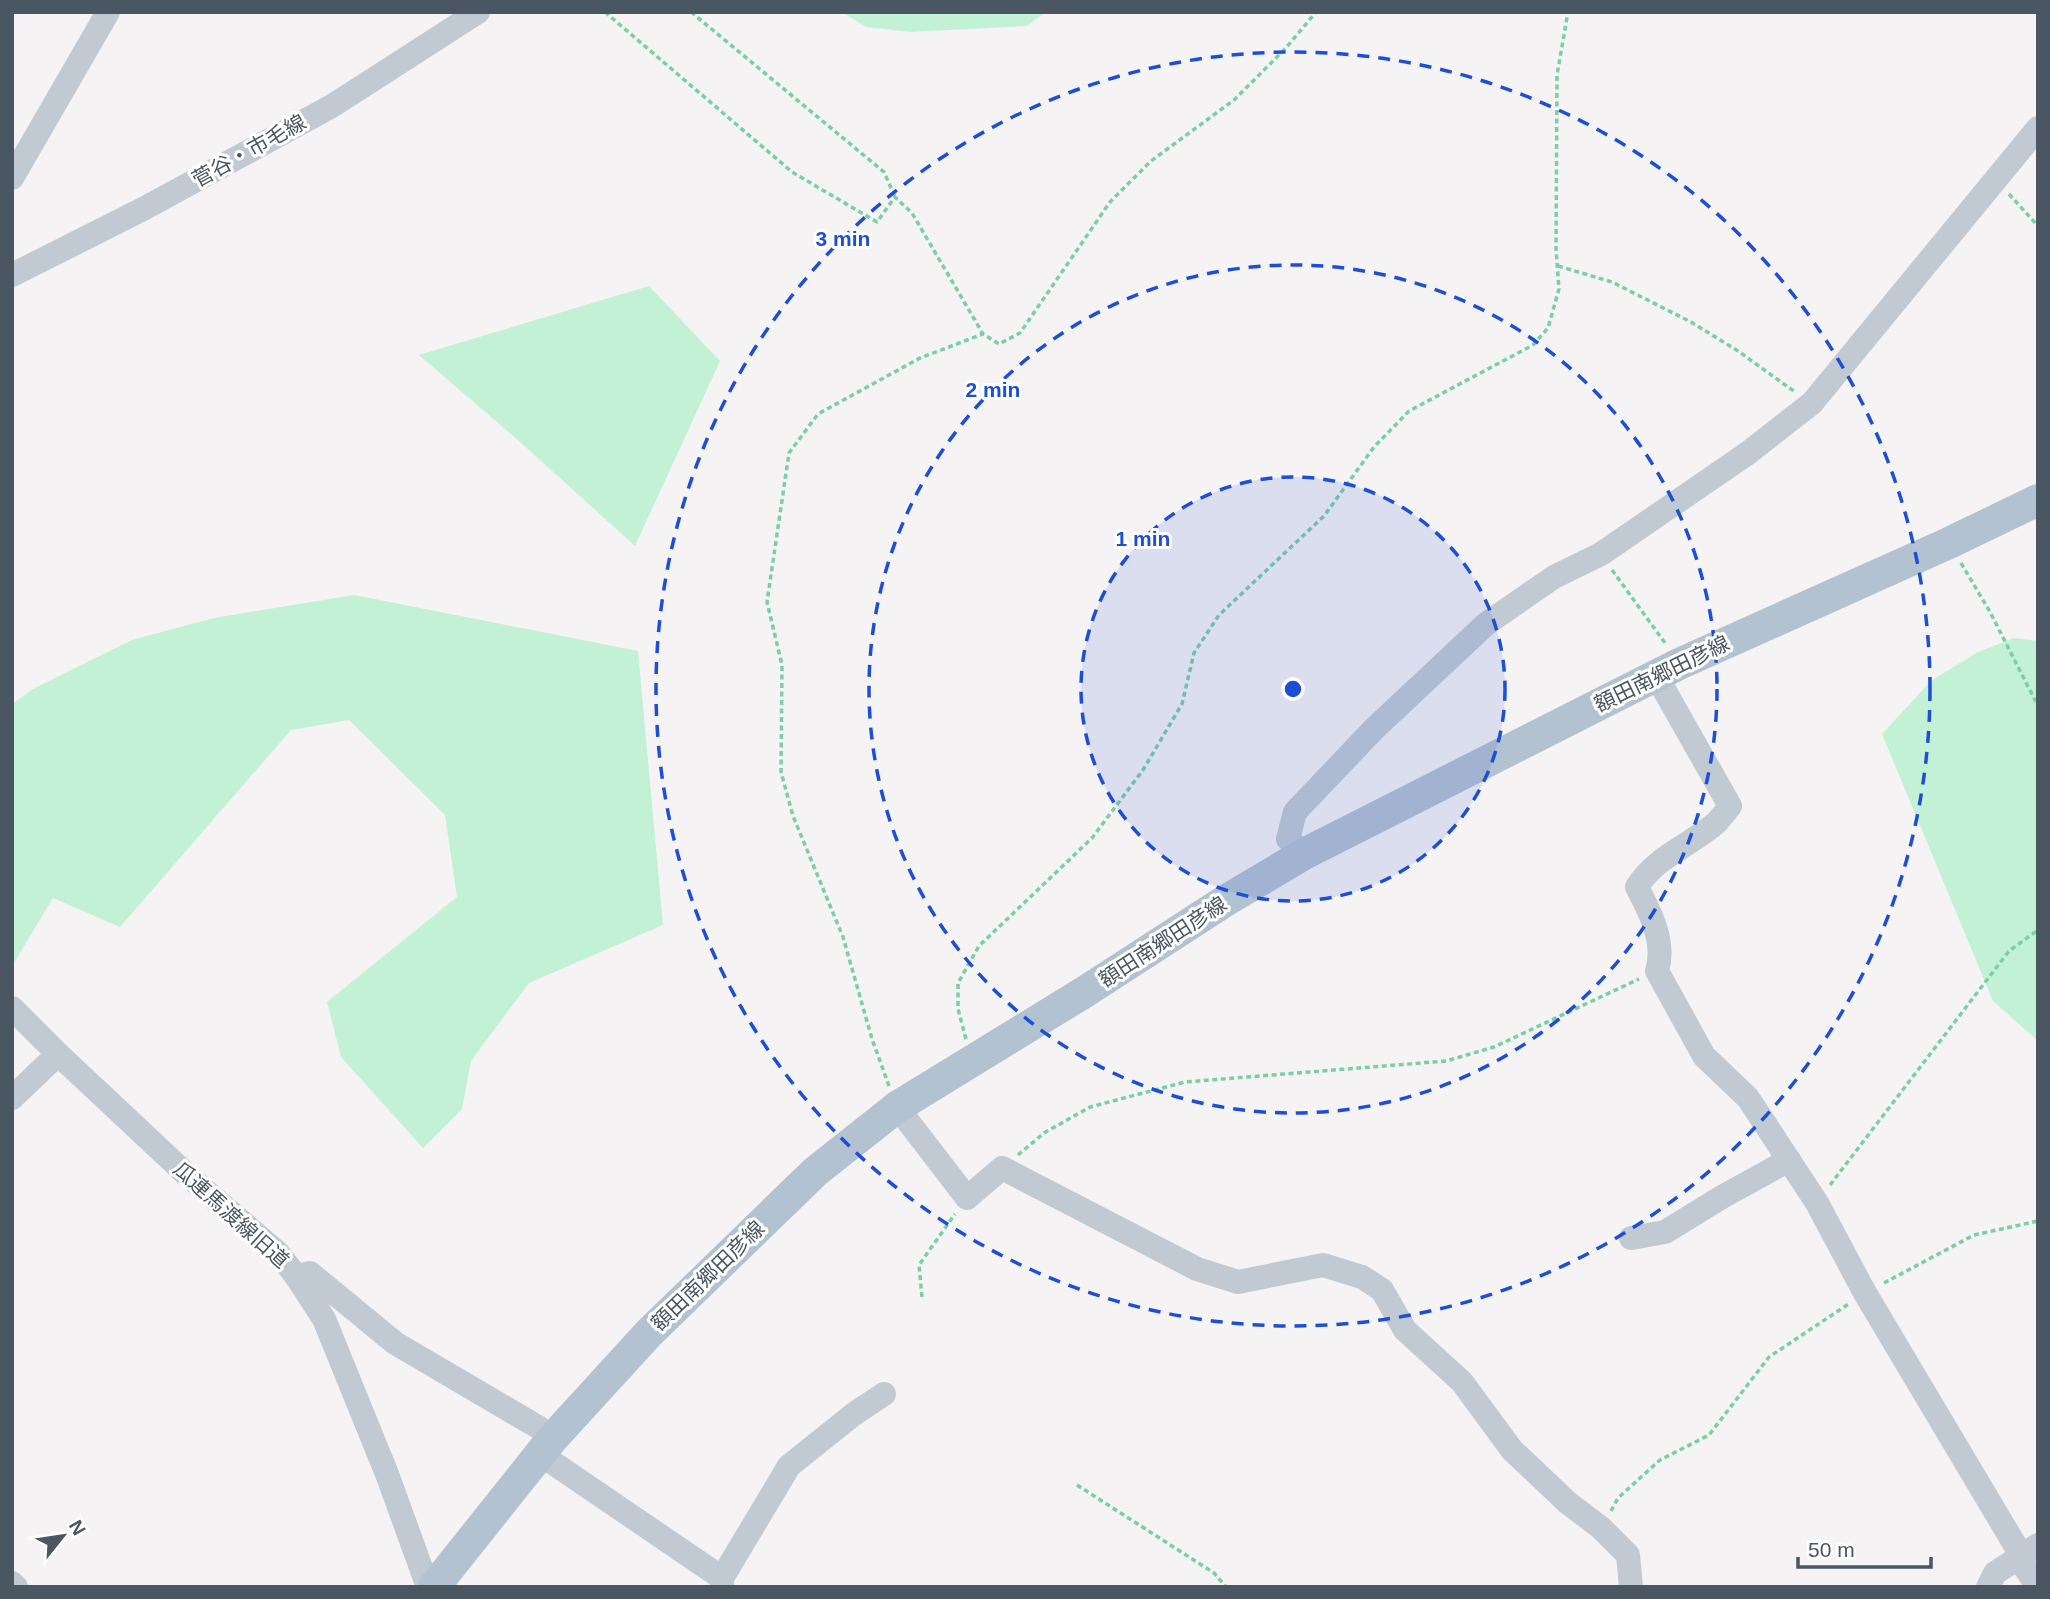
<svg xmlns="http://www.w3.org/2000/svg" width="2050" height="1599" viewBox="0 0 2050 1599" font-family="Arial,'Noto Sans JP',sans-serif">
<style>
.green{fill:#c3f1d5}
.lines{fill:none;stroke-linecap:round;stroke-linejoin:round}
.path{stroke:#7ad0a6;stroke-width:3.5;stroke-dasharray:5 3.5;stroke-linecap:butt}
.minor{stroke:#c1cad2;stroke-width:24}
.major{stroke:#b3c2d1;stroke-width:32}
.ring{fill:none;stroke:#1d4ed8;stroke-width:3.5;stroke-dasharray:12 9}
.labels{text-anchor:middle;stroke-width:6;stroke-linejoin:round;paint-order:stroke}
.street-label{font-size:21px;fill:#4a5661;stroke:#fff}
.centre{fill:#1d4ed8;stroke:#fff;stroke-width:3.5}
.ring-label{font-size:21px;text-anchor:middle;font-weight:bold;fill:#1d4ed8;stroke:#fff;stroke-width:6;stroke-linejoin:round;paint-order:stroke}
</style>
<rect width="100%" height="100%" fill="#f5f3f3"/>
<g class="green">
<polygon points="842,12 1046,12 1027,26 911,32 866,27"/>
<polygon points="649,286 720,361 635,546 518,440 419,355"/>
<polygon points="354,595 638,651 663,925 529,983 471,1061 462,1109 423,1148 341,1057 327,1002 457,897 445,815 349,720 291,730 120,927 53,898 12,966 12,704 33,689 132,640 214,618"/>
<polygon points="2014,638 2038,641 2038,1041 1993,1001 1882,734 1931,681 1976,653"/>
</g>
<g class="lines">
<g class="path">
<polyline points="605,12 792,172 877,222 895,197 912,213 983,334 999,344 1020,333 1110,202 1151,161 1234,100 1286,48 1316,12"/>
<polyline points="691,12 884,172 895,197"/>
<polyline points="2009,194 2038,226"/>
<polyline points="1558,266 1612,282 1691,322 1738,351 1795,392"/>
<polyline points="1961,563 1990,612 2038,706"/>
<polyline points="1612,570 1665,643"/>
<polyline points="966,1039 958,1009 958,983 979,946 1092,838 1143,770 1182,704 1194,653 1219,615 1324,516 1374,447 1409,411 1533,345 1548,328 1559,289 1556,249 1557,75 1568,12"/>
<polyline points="889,1086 872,1039 843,937 793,816 781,772 782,665 767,602 789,453 818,414 920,358 983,334"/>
<polyline points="1018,1155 1044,1133 1090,1107 1185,1082 1446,1061 1494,1047 1639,979"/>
<polyline points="1830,1185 2009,951 2038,930"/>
<polyline points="1884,1283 1974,1235 2038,1221"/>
<polyline points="922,1297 919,1265 955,1214"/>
<polyline points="1077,1485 1214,1573 1226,1587"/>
<polyline points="1611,1511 1618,1498 1660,1460 1709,1435 1769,1357 1850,1303"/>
</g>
<g class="minor">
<polyline points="12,178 108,12"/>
<polyline points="12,275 145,208 332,106 478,12"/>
<path d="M1659 674 1662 686 1730 806C1726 811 1721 818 1716 823 1691 845 1655 857 1637 887 1650 912 1666 942 1657 971L1704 1056 1748 1098 1817 1203 1865 1293 2021 1555 2024 1566 2038 1587"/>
<polyline points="1304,854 1288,839 1295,812 1374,729 1486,624 1554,577 1601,554 1748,453 1812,403 2038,128"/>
<polyline points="12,1008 58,1054 186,1174 278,1253 296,1276 324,1319 387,1474 428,1587"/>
<polyline points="12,1098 58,1054"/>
<polyline points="897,1107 967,1198 1002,1168 1197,1269 1238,1282 1323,1265 1362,1277 1382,1290 1405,1330 1462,1382 1512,1450 1567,1502 1601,1528 1628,1555 1631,1587"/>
<polyline points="1631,1238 1665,1232 1722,1197 1789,1160"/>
<polyline points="296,1276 310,1273 395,1343 538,1427 552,1439"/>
<polyline points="540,1454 722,1578"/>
<polyline points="12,1583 16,1587"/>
<polyline points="722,1587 722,1578 789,1466 854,1414 884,1394"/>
<polyline points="1988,1587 1995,1573 2038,1545"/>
</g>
<polyline class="major" points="434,1587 552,1439 649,1333 815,1172 897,1107 1083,993 1225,901 1304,854 1679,664 1949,543 2038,500"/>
</g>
<circle cx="1293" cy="689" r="212" fill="#1d4ed8" fill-opacity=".12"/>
<g class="ring">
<circle cx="1293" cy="689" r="212"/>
<circle cx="1293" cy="689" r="424"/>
<circle cx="1293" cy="689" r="637"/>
</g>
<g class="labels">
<g class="street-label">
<text transform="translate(249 151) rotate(-29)" y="7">菅谷・市毛線</text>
<text transform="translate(1662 674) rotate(-26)" y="7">額田南郷田彦線</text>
<text transform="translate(1163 942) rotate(-33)" y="7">額田南郷田彦線</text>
<text transform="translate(231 1215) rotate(42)" y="7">瓜連馬渡線旧道</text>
<text transform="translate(708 1276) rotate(-44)" y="7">額田南郷田彦線</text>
</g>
</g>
<circle cx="1293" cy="689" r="10" class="centre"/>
<g class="ring-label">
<text x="843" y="246">3 min</text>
<text x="993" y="397">2 min</text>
<text x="1143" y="546">1 min</text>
</g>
<rect width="2050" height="1599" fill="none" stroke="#4a5661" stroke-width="28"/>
<g transform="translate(63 1536) rotate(60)" stroke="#ffffff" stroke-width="5" paint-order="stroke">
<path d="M0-5L12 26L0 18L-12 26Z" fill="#4a5661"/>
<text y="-10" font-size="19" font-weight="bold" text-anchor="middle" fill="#4a5661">N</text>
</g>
<path d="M1798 1557v10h133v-10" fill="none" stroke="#4a5661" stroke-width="3.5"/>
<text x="1808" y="1557" font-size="21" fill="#4a5661" stroke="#ffffff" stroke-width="5" paint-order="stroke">50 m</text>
</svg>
